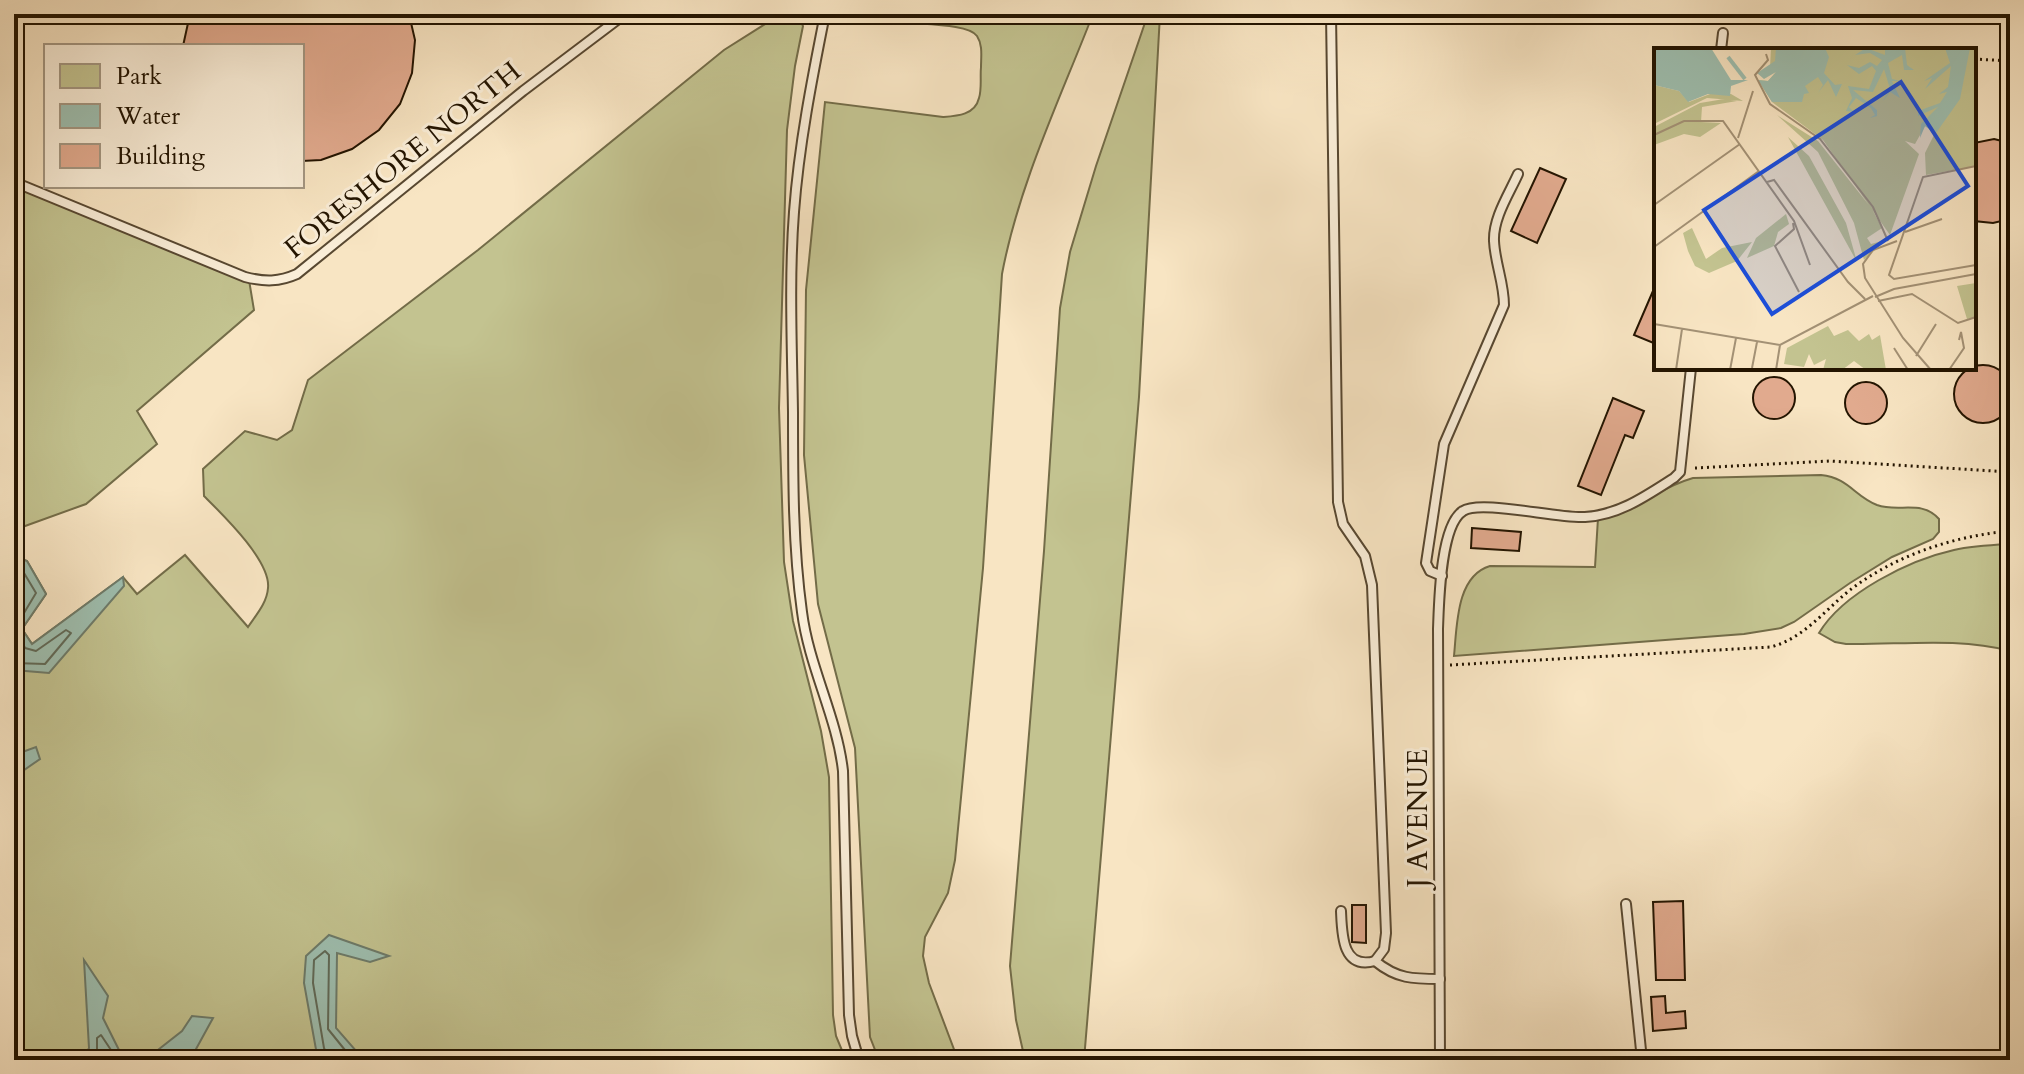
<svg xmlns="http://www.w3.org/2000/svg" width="2024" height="1074" viewBox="0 0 2024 1074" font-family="Cardo,serif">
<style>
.green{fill:#c3c390;stroke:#736c48;stroke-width:2}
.water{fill:#9ebfb0;stroke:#6d7b6a;stroke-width:2}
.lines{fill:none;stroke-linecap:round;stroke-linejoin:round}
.shore{stroke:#606a58;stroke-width:2}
.building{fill:#e1aa8e;stroke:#231400;stroke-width:2}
.service-casing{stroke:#584831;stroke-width:12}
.path{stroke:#231400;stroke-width:3;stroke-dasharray:2 4;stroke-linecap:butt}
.service{stroke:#faeed8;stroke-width:8}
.labels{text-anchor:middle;stroke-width:6;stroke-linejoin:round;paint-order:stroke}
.street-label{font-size:28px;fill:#231400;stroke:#faeed8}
.inset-river{fill:none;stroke:#9ebfb0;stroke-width:4}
.inset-road{fill:none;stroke:#a39175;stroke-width:2}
.view{fill:#1d4ed8;fill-opacity:0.15;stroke:#1d4ed8;stroke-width:4}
.inset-edge{fill:none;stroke:#231400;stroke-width:4}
</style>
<rect width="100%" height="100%" fill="#f8e5c3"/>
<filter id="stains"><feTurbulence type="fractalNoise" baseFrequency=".0025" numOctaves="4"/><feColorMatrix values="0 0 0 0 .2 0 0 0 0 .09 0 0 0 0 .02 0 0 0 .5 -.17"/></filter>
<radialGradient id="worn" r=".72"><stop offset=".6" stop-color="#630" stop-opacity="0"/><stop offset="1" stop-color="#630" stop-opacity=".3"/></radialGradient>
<g class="green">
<path d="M781 14 798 15 803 26 795 66 787 130 779 408 784 562 793 621 821 731 829 777 833 1015 836 1036 846 1060H14V556L27 561 46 594 22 629 32 644 123 577 137 594 185 555 248 627C256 615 267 603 268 588 271 561 222 514 204 496L203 469 245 431 277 440 292 430 308 380 478 250 724 50Z"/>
<path d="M862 14H1093C1060 99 1019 184 1002 274L983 568 955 860 948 893 925 937 923 956 929 983 958 1060H879L870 1037 855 748 818 604 804 455 806 290 825 102 943 117C957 116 975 115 979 98 982 89 980 77 981 67 981 57 983 45 977 36 965 19 887 28 862 14Z"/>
<polygon points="1148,14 1160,14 1139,397 1084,1060 1025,1060 1016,1020 1010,966 1044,551 1060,308 1070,252 1096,166"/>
<polygon points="14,183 249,280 254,310 137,411 157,444 86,504 14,530"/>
<path d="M1821 475C1849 478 1854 496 1877 505 1899 513 1921 499 1939 519V532L1933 539 1892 557 1850 583 1794 622 1781 628 1744 634 1454 656C1457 626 1456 576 1490 566L1595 567 1598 518C1636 510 1658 488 1693 478Z"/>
<path d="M2010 544V651C1958 637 1900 645 1846 644L1835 642 1819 633C1843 593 1909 560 1954 550 1972 546 1992 545 2010 544Z"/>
</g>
<g class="water">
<polygon points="14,556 27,561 46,594 22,629 32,644 123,577 124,586 49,673 14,670"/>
<polygon points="36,747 40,759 14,777 14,755"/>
<polygon points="329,935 389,956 370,962 337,953 336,1028 364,1060 332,1060 317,1055 304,983 306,956"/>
<polygon points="84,960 108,996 103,1018 119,1050 154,1053 182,1031 192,1016 213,1018 190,1060 83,1060 89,1048"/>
</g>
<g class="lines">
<g class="shore">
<polyline points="14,565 21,568 36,593 15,628 25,648 36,651 66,630 71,633 45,664 14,663"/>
<polyline points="92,1060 97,1050 97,1038 101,1035 115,1056 144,1060"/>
<polyline points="329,1060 324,1048 313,983 314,960 325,951 329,955 328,1029 353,1060"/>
</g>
</g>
<g class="building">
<polygon points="190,14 409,14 415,40 412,73 400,104 379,130 352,149 321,160 302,161 302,46 183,46"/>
<polygon points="1994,139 2010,143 2010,219 1993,223 1974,221 1974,143"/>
<polygon points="1540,168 1566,179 1537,243 1511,231"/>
<polygon points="1656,284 1656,344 1634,335"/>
<circle cx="1983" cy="394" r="29"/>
<circle cx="1774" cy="398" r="21"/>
<circle cx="1866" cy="403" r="21"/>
<polygon points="1613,398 1644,411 1633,438 1625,435 1601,495 1578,486"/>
<polygon points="1472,528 1521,532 1519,551 1471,548"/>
<polygon points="1683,901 1685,980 1656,980 1653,902"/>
<polygon points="1352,905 1366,905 1366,943 1352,942"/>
<polygon points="1665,996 1666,1013 1685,1011 1686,1028 1653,1031 1651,997"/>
</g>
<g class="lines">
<g class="service-casing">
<g id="service">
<path d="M825 14C812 79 799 145 794 212 789 278 792 346 793 412 793 479 793 547 802 612 809 667 837 717 843 771L849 1015 852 1036 859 1060"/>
<path d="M1331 14 1338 502 1343 524 1365 556 1372 585 1386 933 1384 949 1375 961C1397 979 1413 979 1440 979"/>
<polyline points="1721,50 1723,33"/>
<path d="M14 182 245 277C265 282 279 282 297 274L523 91 625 14"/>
<path d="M1442 576 1430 571 1426 563 1444 444 1504 305C1504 283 1495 263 1494 241 1493 218 1509 194 1518 174"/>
<polyline points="1626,904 1642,1060"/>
<path d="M1341 911C1342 934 1342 970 1375 961"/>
<path d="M1440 1060 1438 629C1439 604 1440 525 1463 511 1480 499 1558 519 1585 517 1619 515 1646 496 1674 478L1680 472 1691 368"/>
</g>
</g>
<g class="path">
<polyline points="1974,59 2010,61"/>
<polyline points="1695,468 1830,461 2010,472"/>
<path d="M1450 665 1771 647C1804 638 1824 611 1850 590 1896 555 1954 536 2010 531"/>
</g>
<use href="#service" class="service"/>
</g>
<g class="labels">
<g class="street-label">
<text transform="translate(402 159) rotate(-39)" y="10">FORESHORE NORTH</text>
<text transform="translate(1417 818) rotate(-90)" y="10">J AVENUE</text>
</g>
</g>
<g transform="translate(1654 48)">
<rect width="322" height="322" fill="#f8e5c3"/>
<path d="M117 0H322V118L272 127 271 105 281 85 271 78 261 96 251 93 265 106 236 187 169 92 118 54 104 32 114 33 122 24 116 20ZM0 37 25 43 35 54 56 46H77L89 53 53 50 0 76ZM70 51 83 53 48 59 47 74 67 75 46 89 30 86 0 97V79L46 55ZM123 67 164 93 218 161 228 180 213 190 217 196 232 192 210 212 200 175 164 104ZM134 89 155 108 192 175 203 214ZM132 166 135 176 124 184 120 198 93 210 102 190ZM38 180 52 211 68 200 98 194 83 213 55 225 41 218 34 203 29 185ZM322 235V269L313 271 303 238ZM174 278 180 288 194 282 205 293 215 286 218 292 226 287 232 322H212L200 313 188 322H169L172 311 160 317 155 306 150 319 130 316 133 300Z" fill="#c3c390"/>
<path d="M0 0H57L77 32H94L77 38 76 48 54 46 34 54 25 43 0 37ZM122 0H171L175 9 170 25 181 37 188 36 182 49 174 32 164 45 169 37 164 29 151 38 155 45 150 46 148 54H118L104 32 114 33 122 24 110 31 103 25 121 13ZM212 0 231 7V0H251L253 17 260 22H250L248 7 234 15 238 31 247 33H238L246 50 236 44 229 53 236 41 230 21 219 44 199 42 223 62V68L216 70 221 67 217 60 202 50 195 59 200 64 192 63 198 50 194 38 215 41 222 23 218 18 205 26 193 17 205 20 216 14 223 18 228 12 216 5 201 7ZM291 0H316L306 51 282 85 271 78 266 90 267 76 284 59 264 68V63L286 55 293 44 285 46 294 39 297 18 271 41 278 30 270 33 296 15Z" fill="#9ebfb0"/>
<path class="inset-river" d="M74 9 91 31"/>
<path class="inset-road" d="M112 6 114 12 101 27 116 56 166 91 219 159 234 193M0 87 30 73H69L140 173 156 217M84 90 99 43M322 118 269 129 235 227 240 231 322 217M113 134 120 132 194 234 211 251M0 157 86 96M139 175 140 181 121 198 145 244M251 184 288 171M243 193 219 202 209 216 211 230 249 290 277 322M0 199 105 123M221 249 240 241 322 226M224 253 258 246 304 275 322 269M0 276 126 297 219 248M240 300 254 322M262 308 282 276M98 320 103 294M22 322 28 281M76 322 82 290M122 322 126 297M295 322 310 300 307 284 305 292"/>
<path class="view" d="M247 34 314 138 118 266 50 162Z"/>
<rect width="322" height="322" class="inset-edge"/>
</g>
<rect width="2024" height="1074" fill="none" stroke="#f8e5c3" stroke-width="48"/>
<rect x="16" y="16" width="1992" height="1042" fill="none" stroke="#231400" stroke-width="4"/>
<rect x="24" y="24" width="1976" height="1026" fill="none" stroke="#231400" stroke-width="2"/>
<rect x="44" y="44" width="260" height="144" fill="#faeed8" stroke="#a49782" stroke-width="2"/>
<rect x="60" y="64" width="40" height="24" fill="#c3c390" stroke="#a49782" stroke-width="2"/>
<text x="116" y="84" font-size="24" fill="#231400">Park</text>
<rect x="60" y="104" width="40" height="24" fill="#9ebfb0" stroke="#a49782" stroke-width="2"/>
<text x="116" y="124" font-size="24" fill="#231400">Water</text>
<rect x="60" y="144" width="40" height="24" fill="#e1aa8e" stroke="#a49782" stroke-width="2"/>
<text x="116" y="164" font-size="24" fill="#231400">Building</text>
<rect width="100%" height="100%" filter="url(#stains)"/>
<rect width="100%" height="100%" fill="url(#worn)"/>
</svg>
